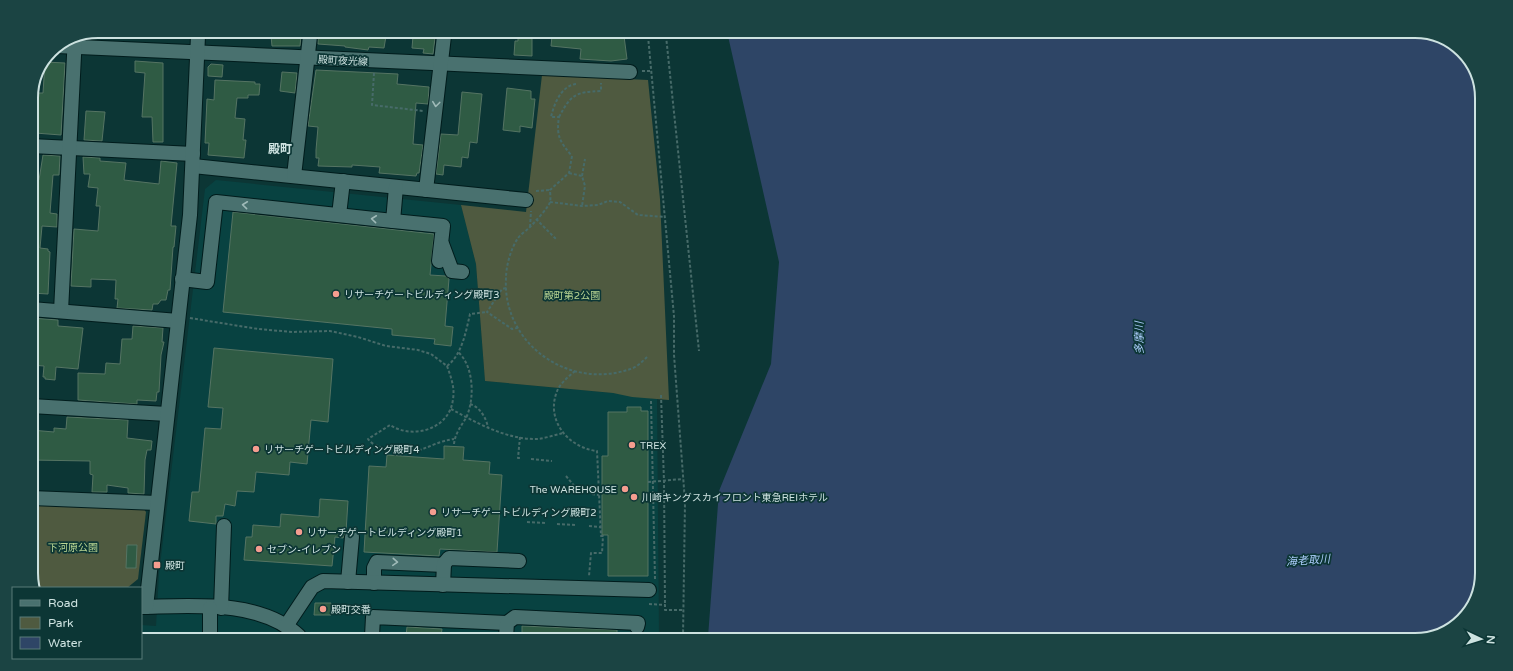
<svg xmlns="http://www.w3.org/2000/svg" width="1513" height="671" viewBox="0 0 1513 671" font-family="'Varela Round','Noto Sans JP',sans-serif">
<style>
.built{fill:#084241}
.green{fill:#4f5a40}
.water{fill:#2e4566}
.building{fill:#2f5b44;stroke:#557463}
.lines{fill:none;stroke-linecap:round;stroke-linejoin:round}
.minor-casing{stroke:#001c1c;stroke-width:16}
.path{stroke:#476b69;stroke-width:2;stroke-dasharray:3 2;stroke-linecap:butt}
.minor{stroke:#49716f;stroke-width:14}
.oneway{stroke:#9fbab8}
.poi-dot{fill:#f59d8f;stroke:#0c3635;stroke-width:1.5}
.labels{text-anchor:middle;stroke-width:3.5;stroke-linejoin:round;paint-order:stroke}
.street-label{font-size:10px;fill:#cde2e0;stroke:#0c3635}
.poi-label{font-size:10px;fill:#cde2e0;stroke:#0c3635;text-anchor:start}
.park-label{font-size:10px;fill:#bad693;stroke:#0c3635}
.water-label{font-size:11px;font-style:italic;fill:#aacbf9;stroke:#0c3635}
.quarter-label{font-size:12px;font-weight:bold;fill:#cde2e0;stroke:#0c3635}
.rim{fill:none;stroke:#cde2e0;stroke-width:2}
</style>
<rect width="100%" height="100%" fill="#0c3635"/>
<polygon class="built" points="216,180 461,205 476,264 485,381 613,393 657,399 659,637 141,635 141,625 156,626 159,574 205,189"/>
<g class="green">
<polygon points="542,75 648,80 660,199 669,400 632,397 613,393 485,381 476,264 461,205 526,212"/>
<polygon points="31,504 143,508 146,512 138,579 127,588 35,588 31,578"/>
</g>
<polygon class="water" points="728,36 1441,36 1468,57 1482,93 1477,599 1453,629 1416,640 708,637 719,491 771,364 779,262"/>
<g class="building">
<polygon points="271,36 301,36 300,46 272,46"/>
<polygon points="318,36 362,36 376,38 376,36 386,36 384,48 369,47 368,50 345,47 345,46 318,44"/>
<polygon points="413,36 435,38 433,54 423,53 424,49 412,48"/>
<polygon points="518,36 532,36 532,56 514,55 515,41 518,41"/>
<polygon points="552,36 624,36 627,59 611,61 580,59 581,49 551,46"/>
<polygon points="135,61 163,63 163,142 153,142 152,117 142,117 145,73 135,72"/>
<polygon points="45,62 65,63 61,135 35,133 37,93 43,93"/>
<polygon points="211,64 223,65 222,77 208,76 208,67"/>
<polygon points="316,70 398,74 397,84 429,87 428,104 416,103 413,144 423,145 419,173 417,173 416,176 379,173 380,167 352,165 352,167 318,166 319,158 316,158 316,150 318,127 308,126"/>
<polygon points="282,72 297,73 295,93 280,91"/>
<polygon points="215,80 255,82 255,84 260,84 259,95 248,95 248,98 237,98 235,118 245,119 243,140 246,140 244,158 208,155 209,143 205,143 207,99 214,100"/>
<polygon points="507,88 531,91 531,99 535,99 532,128 520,126 520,132 503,130"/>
<polygon points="462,92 482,94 477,143 470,142 468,158 462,157 461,167 444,165 443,175 436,174 441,134 458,135"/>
<polygon points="86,111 105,112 102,141 84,140"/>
<polygon points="43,155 60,156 59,175 53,175 50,213 57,214 57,227 42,226 40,248 48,249 48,251 50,252 48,294 31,293 31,211 34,211 35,191 37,180 39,180"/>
<polygon points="83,157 100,158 100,161 126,163 124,180 159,184 161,161 177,163 171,226 176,226 174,247 173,247 170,290 168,290 166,300 161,300 158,304 153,304 152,310 117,308 118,299 115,299 116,280 91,279 91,287 71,286 74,229 98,231 100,206 96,206 98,188 88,187 90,174 84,174"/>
<polygon points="233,212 434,234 430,275 446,276 449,279 445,326 453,327 451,346 434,344 435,339 392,335 392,329 223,312"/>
<polygon points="31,318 58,320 58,326 83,328 78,369 56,367 55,380 45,379 45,377 43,377 44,366 31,365"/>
<polygon points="133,326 163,328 162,342 164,342 161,355 159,392 157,392 156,401 137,400 137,404 78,400 78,373 105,374 106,363 120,364 122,339 132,339"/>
<polygon points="214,348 333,359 328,422 311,420 307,464 290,462 289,475 256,472 254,492 237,491 235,506 225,504 223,516 216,516 216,524 189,521 192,492 199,492 205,428 221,429 223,408 208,407"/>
<polygon points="627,407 641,407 641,411 648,411 648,576 608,576 608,535 602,535 602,456 608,456 608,412 627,412"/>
<polygon points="67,417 128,420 127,438 152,441 151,450 147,450 145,460 144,494 128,493 128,488 107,485 107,492 92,492 93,475 90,474 90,461 31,460 31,430 54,432 54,428 66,429"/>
<polygon points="444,446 464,447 463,460 490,462 489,474 502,475 497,552 440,549 439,556 364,552 369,466 386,467 387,455 444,459"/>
<polygon points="320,499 348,501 346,532 343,538 335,537 332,566 244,560 246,537 252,537 253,525 280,527 281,514 319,517"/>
<polygon points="127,545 137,545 136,568 126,568"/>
<polygon points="315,603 331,603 331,615 314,615"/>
<polygon points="522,626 617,630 617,637 522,637"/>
<polygon points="407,627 442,629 441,636 406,636"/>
</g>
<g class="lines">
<g class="minor-casing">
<g id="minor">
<polyline points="57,46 630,72"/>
<polyline points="31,146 193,154"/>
<polyline points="193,166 526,200"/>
<polyline points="294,176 310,36"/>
<polyline points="426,190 444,36"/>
<polyline points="339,215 343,181"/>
<polyline points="393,221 443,226 439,261"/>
<polyline points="442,244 452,271 462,272"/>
<polyline points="182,279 207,282 216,202 393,221 396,187"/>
<polyline points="31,309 178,321"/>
<polyline points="61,311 75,36"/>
<polyline points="31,406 167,414"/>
<polyline points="31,498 157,503"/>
<polyline points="348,582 352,537"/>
<polyline points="374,583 374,568 377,562 444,565"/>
<polyline points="443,585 444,564 449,558 519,561"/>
<path d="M141 607C191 606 260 599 299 636"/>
<polyline points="146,607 190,215 198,36"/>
<polyline points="221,608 224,526"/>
<polyline points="286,626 312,587 323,581 649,590"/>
<polyline points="210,636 210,608"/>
<polyline points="372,636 373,617 507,623"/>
<polyline points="506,637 507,623 515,617 638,623 637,627"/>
</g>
</g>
<g class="path">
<polyline points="648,36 674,316 674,355 685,502 683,637"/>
<polyline points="666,36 699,351"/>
<polyline points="642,71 651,71"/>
<polyline points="374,73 372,105 423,111"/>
<path d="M576 84C561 86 554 104 551 117H559C556 136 560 142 572 156L569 173 550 190C550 193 551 198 550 202 549 207 534 223 529 228 526 231 521 234 518 238 511 248 506 266 506 278 502 345 571 392 633 368 638 366 643 361 647 357"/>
<path d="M559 117C571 94 576 92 601 91V83"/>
<polyline points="569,173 582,176 585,186 582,206"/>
<polyline points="582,176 585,159"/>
<polyline points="536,191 550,190"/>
<polyline points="550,202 582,206 598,205 608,201 620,202 638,215 665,217"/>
<polyline points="536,219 556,239"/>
<polyline points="530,227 531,211"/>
<polyline points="506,288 502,289 487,312 512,329 517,328"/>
<path d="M190 318 258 329 292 332 330 331 358 337 386 346 418 350 431 354 447 366C462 355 466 331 470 314L487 312"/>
<path d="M447 366C451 377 455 388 453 399 450 429 413 440 390 425L368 439C372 445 380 447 387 449 419 459 426 443 454 439"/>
<path d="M575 371C569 376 562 382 558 389 544 419 568 448 597 451L601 536H603L602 553H591L589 576"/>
<polyline points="661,395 664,481 665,605"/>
<polyline points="651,401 655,579"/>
<path d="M470 404C480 407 486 418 488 427"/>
<path d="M451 409C477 423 507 440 538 439 546 438 555 435 563 433"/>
<polyline points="520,437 518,458 521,458"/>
<path d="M454 444C455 434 461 426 466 418 475 399 474 366 458 352"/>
<polyline points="531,459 552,461"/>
<polyline points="566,476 580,493"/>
<polyline points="648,482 683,479"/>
<polyline points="592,494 599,495"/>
<polyline points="527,522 547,523"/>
<polyline points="557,524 577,525"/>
<polyline points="589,526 600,527"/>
<polyline points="649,604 665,605 665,610 684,610"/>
</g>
<use href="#minor" class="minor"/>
</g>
<defs><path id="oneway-chevron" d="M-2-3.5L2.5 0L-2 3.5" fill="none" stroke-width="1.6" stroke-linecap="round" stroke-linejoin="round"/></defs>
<g class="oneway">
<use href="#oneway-chevron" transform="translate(436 104) rotate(97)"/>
<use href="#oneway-chevron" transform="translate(245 205) rotate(-174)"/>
<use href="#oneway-chevron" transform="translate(374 219) rotate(-174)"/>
<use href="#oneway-chevron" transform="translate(395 562) rotate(4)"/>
</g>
<g class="poi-dot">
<circle cx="336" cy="294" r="4"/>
<circle cx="632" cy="445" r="4"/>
<circle cx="256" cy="449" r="4"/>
<circle cx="625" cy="489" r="4"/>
<circle cx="634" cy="497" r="4"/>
<circle cx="433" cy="512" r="4"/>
<circle cx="299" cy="532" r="4"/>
<circle cx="259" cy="549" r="4"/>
<rect x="153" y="561" width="8" height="8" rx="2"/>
<circle cx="323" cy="609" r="4"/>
</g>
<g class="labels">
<g class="street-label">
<text transform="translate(343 60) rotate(3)" y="4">殿町夜光線</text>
</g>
<g class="poi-label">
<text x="344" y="298">リサーチゲートビルディング殿町3</text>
<text x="640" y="449">TREX</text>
<text x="264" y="453">リサーチゲートビルディング殿町4</text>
<text x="617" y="493" text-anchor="end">The WAREHOUSE</text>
<text x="642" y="501">川崎キングスカイフロント東急REIホテル</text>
<text x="441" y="516">リサーチゲートビルディング殿町2</text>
<text x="307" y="536">リサーチゲートビルディング殿町1</text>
<text x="267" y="553">セブン-イレブン</text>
<text x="165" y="569">殿町</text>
<text x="331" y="613">殿町交番</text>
</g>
<g class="park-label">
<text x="572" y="299">殿町第2公園</text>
<text x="73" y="551">下河原公園</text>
</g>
<g class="water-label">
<text transform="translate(1139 338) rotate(-90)" y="4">多摩川</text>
<text transform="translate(1308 560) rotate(-4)" y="4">海老取川</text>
</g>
<g class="quarter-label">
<text x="280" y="153">殿町</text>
</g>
</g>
<path d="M0 0H1513V671H0ZM98 38H1415A60 60 0 0 1 1475 98V573A60 60 0 0 1 1415 633H98A60 60 0 0 1 38 573V98A60 60 0 0 1 98 38Z" fill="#1b4443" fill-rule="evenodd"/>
<path class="rim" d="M98 38H1415A60 60 0 0 1 1475 98V573A60 60 0 0 1 1415 633H98A60 60 0 0 1 38 573V98A60 60 0 0 1 98 38Z"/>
<rect x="12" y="587" width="130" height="72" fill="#0c3635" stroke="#597b79"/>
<rect x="20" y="600" width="20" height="6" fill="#49716f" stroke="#597b79"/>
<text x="48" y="607" font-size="12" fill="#cde2e0">Road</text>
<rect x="20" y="617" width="20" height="12" fill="#4f5a40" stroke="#597b79"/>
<text x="48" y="627" font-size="12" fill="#cde2e0">Park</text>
<rect x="20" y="637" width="20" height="12" fill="#2e4566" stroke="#597b79"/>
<text x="48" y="647" font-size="12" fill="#cde2e0">Water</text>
<g transform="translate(1481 639) rotate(94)" stroke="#0c3635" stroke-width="3" paint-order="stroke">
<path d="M0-3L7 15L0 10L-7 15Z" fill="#cde2e0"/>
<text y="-6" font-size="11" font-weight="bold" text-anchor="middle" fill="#cde2e0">N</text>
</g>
</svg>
